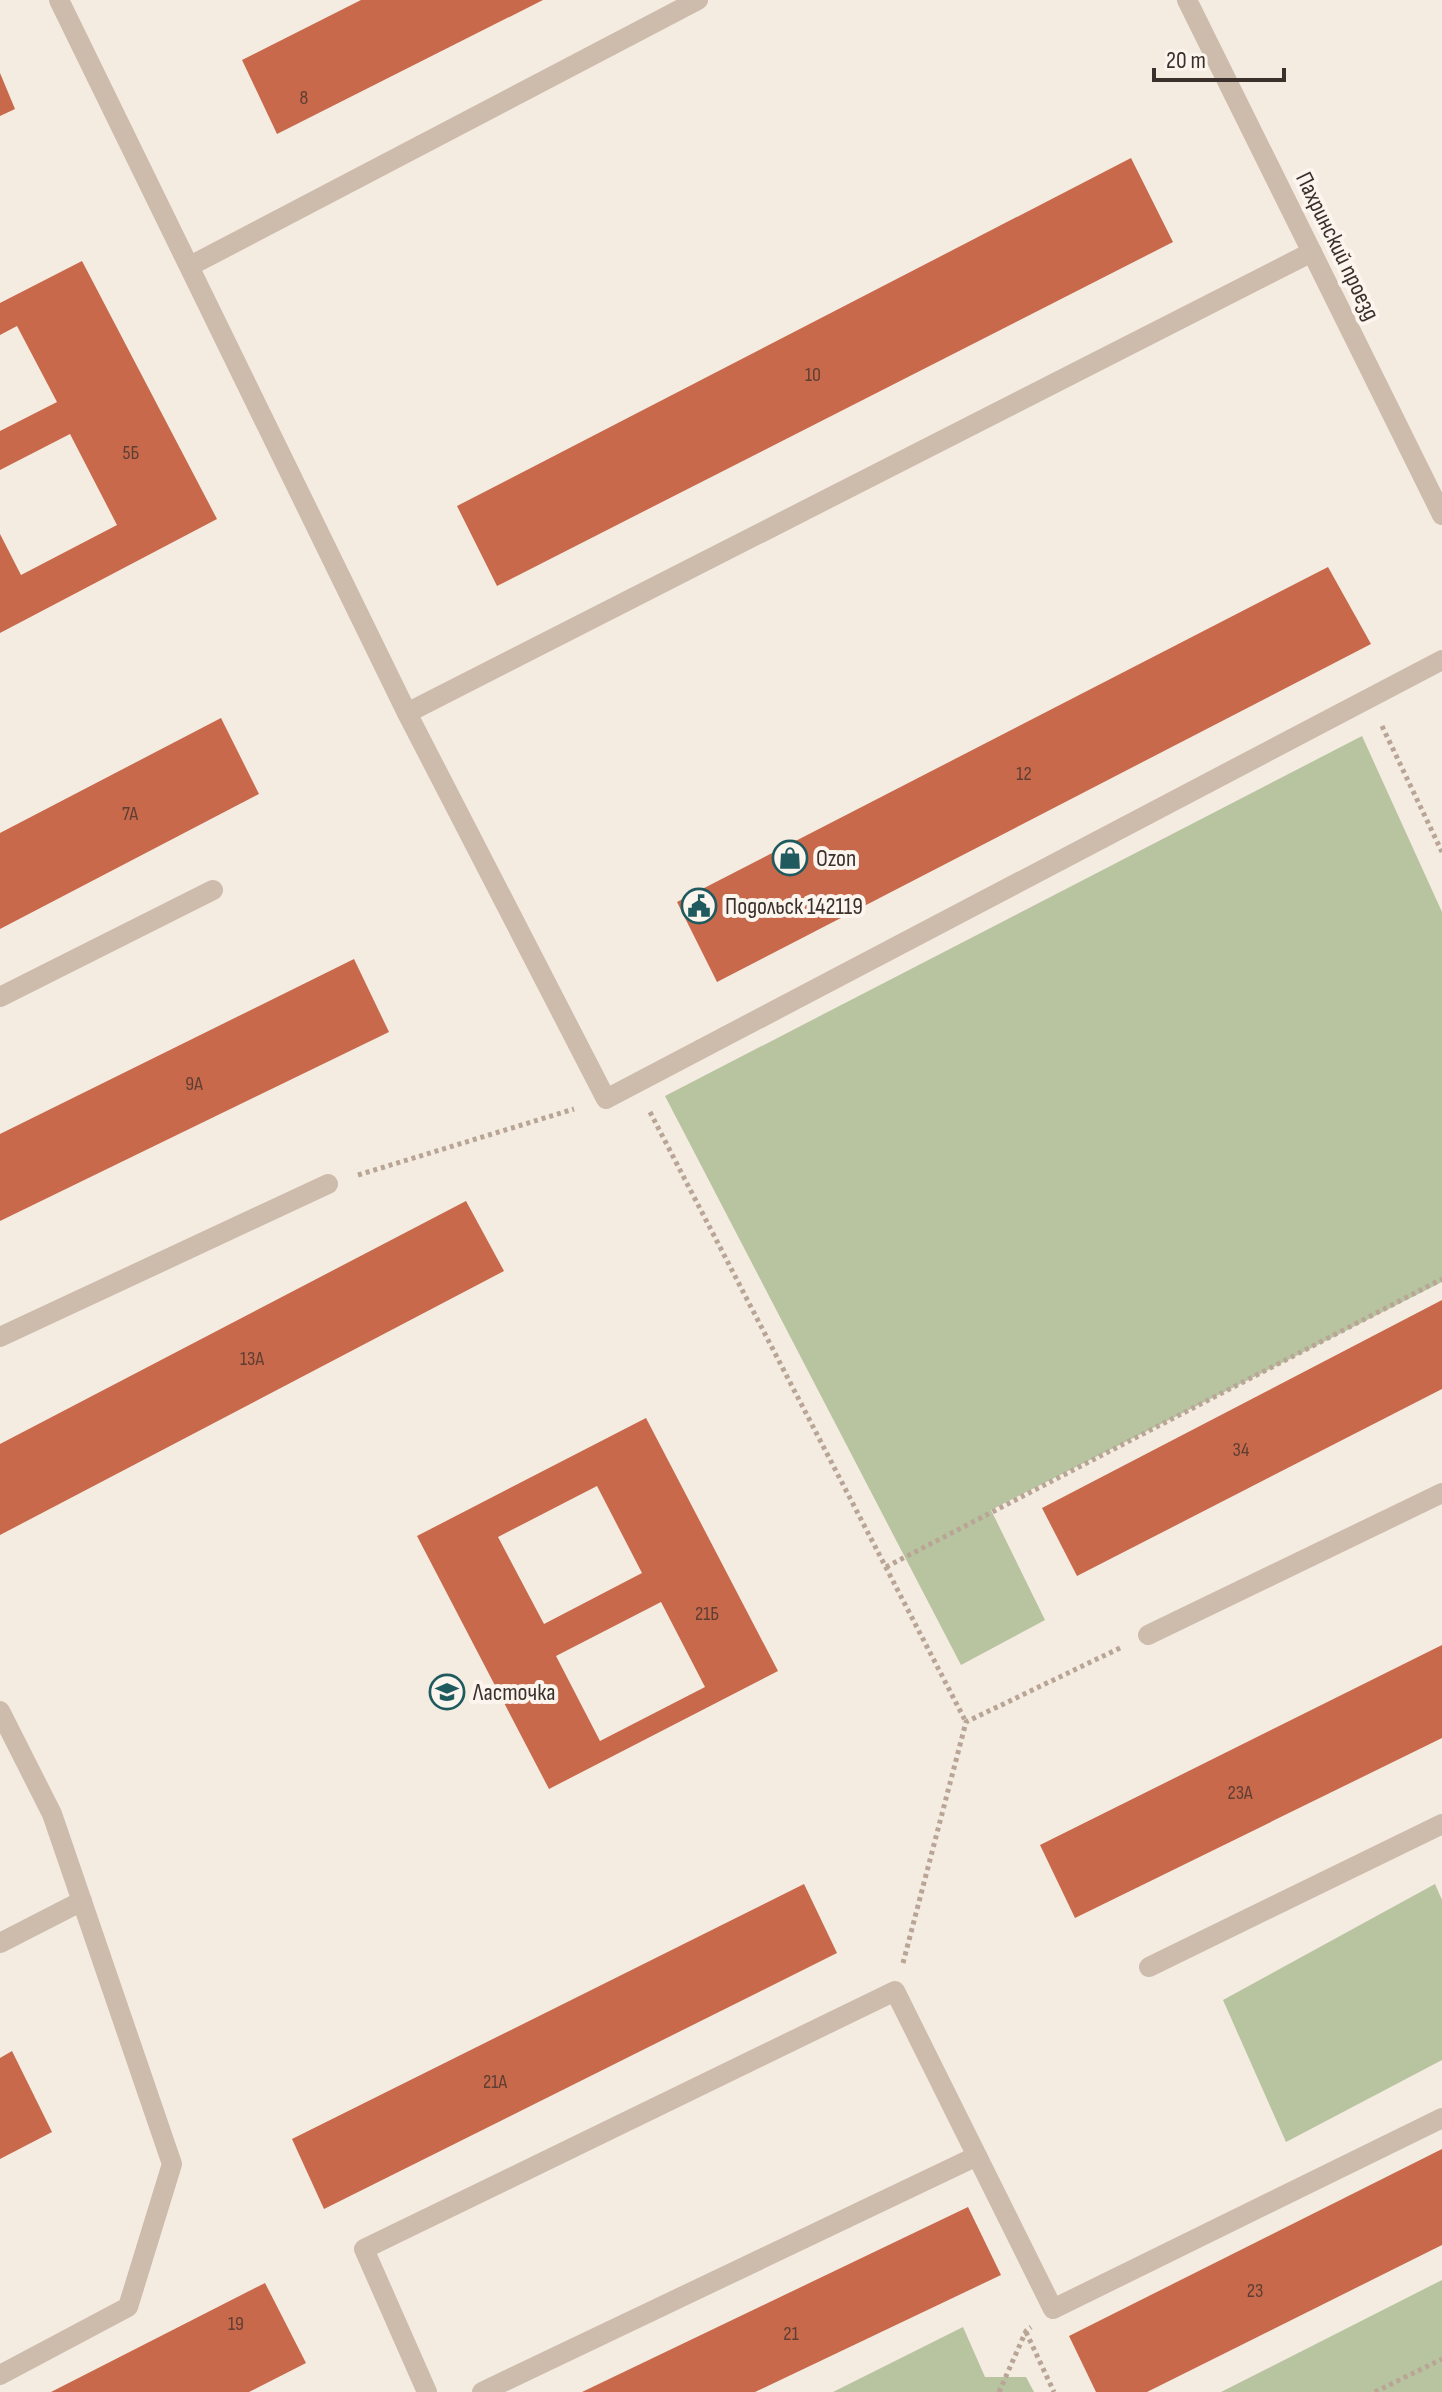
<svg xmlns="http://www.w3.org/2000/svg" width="1442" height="2392" viewBox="0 0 1442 2392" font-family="'Sofia Sans Condensed',sans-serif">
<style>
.green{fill:#b8c4a0}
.building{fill:#c8694b;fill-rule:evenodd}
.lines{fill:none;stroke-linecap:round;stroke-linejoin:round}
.path{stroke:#b9a596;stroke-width:5;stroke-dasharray:4 4;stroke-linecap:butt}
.service{stroke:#cdbbac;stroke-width:20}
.minor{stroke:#cdbbac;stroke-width:20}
.labels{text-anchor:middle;stroke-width:8;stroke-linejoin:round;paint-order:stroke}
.number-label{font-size:20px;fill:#5e3e33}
.street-label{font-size:24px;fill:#3b302b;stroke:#fbf5ee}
.poi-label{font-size:24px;fill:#3b302b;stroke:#fbf5ee;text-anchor:start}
</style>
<rect width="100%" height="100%" fill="#f4ebe1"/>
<g class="green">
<polygon points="1362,736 1442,912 1442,1282 991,1510 1045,1620 961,1665 665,1096"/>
<polygon points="1435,1884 1442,1900 1442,2060 1286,2142 1223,2000"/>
<polygon points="1442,2280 1442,2392 1221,2392"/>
<polygon points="963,2327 985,2377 1026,2377 1034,2392 833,2392"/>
</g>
<g class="building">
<polygon points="361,0 543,0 277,134 242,60"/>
<polygon points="0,73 15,109 0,116"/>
<polygon points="1131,158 1173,242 497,586 457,506"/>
<polygon points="82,261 217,519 0,633 0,534 21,575 117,525 70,434 0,470 0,431 57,402 17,326 0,335 0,303"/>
<polygon points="1328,567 1371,644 717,982 677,902"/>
<polygon points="221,718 259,794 0,929 0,833"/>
<polygon points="354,959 389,1032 0,1221 0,1134"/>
<polygon points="466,1201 504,1271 0,1535 0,1444"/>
<polygon points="1442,1300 1442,1389 1077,1576 1042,1508"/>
<path d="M646 1418 778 1671 549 1789 417 1536ZM597 1486 642 1573 544 1624 498 1537ZM661 1602 705 1687 600 1741 556 1656Z"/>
<polygon points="1442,1645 1442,1738 1075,1918 1040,1845"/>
<polygon points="804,1884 837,1953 324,2209 292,2139"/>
<polygon points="12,2051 52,2132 0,2159 0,2058"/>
<polygon points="1442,2149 1442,2245 1147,2392 1096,2392 1069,2336"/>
<polygon points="968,2207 1001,2275 755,2392 582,2392"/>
<polygon points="265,2283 306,2363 249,2392 51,2392"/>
</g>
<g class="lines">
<g class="path">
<polyline points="1382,726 1442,852"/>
<polyline points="650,1112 966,1722"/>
<polyline points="358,1175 574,1109"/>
<polyline points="886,1567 1442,1279"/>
<polyline points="903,1963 966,1722 1122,1647"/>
<polyline points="1026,2332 1054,2392"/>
<polyline points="999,2392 1026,2331 1031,2327"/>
<polyline points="1375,2392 1442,2359"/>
</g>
<g class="service">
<polyline points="59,0 407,713 606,1099 1442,660"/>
<polyline points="190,266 698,0"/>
<polyline points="407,713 1312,252"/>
<polyline points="0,997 213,890"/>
<polyline points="0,1337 328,1184"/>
<polyline points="1148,1635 1442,1493"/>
<polyline points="0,1943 82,1901"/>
<polyline points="1149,1967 1442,1824"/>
<polyline points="427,2392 364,2249 895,1991 1053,2309 1442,2118"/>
<polyline points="482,2392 977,2156"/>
</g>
<g class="minor">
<polyline points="1187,0 1442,515"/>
<polyline points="0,1711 52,1814 172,2164 128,2307 0,2375"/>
</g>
</g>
<defs>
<g id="shop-ring" transform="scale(1.8)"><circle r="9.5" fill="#fbf5ee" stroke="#1f5a5e" stroke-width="1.5"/><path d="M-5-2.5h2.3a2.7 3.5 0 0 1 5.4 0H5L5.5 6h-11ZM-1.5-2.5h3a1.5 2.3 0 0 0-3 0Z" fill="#1f5a5e"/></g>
<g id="civic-ring" transform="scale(1.8)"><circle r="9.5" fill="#fbf5ee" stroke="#1f5a5e" stroke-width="1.5"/><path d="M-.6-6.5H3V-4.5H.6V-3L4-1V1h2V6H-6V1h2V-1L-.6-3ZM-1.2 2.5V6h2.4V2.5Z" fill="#1f5a5e"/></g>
<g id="school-ring" transform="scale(1.8)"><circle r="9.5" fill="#fbf5ee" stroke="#1f5a5e" stroke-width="1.5"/><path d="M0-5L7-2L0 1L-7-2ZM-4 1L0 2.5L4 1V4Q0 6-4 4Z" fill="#1f5a5e"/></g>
</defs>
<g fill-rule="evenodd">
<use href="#shop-ring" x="790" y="858"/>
<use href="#civic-ring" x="699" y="906"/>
<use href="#school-ring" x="447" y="1692"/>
</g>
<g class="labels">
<g class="number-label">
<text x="304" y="104">8</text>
<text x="813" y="381">10</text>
<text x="131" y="459">5Б</text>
<text x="1024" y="780">12</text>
<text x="130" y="820">7А</text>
<text x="194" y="1090">9А</text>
<text x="252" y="1365">13А</text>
<text x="1241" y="1456">34</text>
<text x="707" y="1620">21Б</text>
<text x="1240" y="1799">23А</text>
<text x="495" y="2088">21А</text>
<text x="1255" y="2297">23</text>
<text x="236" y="2330">19</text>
<text x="791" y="2340">21</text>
</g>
<g class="street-label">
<text transform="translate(1338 246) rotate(64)" y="8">Пахринский проезд</text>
</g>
<g class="poi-label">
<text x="816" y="866">Ozon</text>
<text x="725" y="914">Подольск 142119</text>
<text x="473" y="1700">Ласточка</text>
</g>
</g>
<path d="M1154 68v12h130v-12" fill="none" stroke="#3b302b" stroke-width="4"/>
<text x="1166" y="68" font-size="24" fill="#3b302b" stroke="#fbf5ee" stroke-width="6" paint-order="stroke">20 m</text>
</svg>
